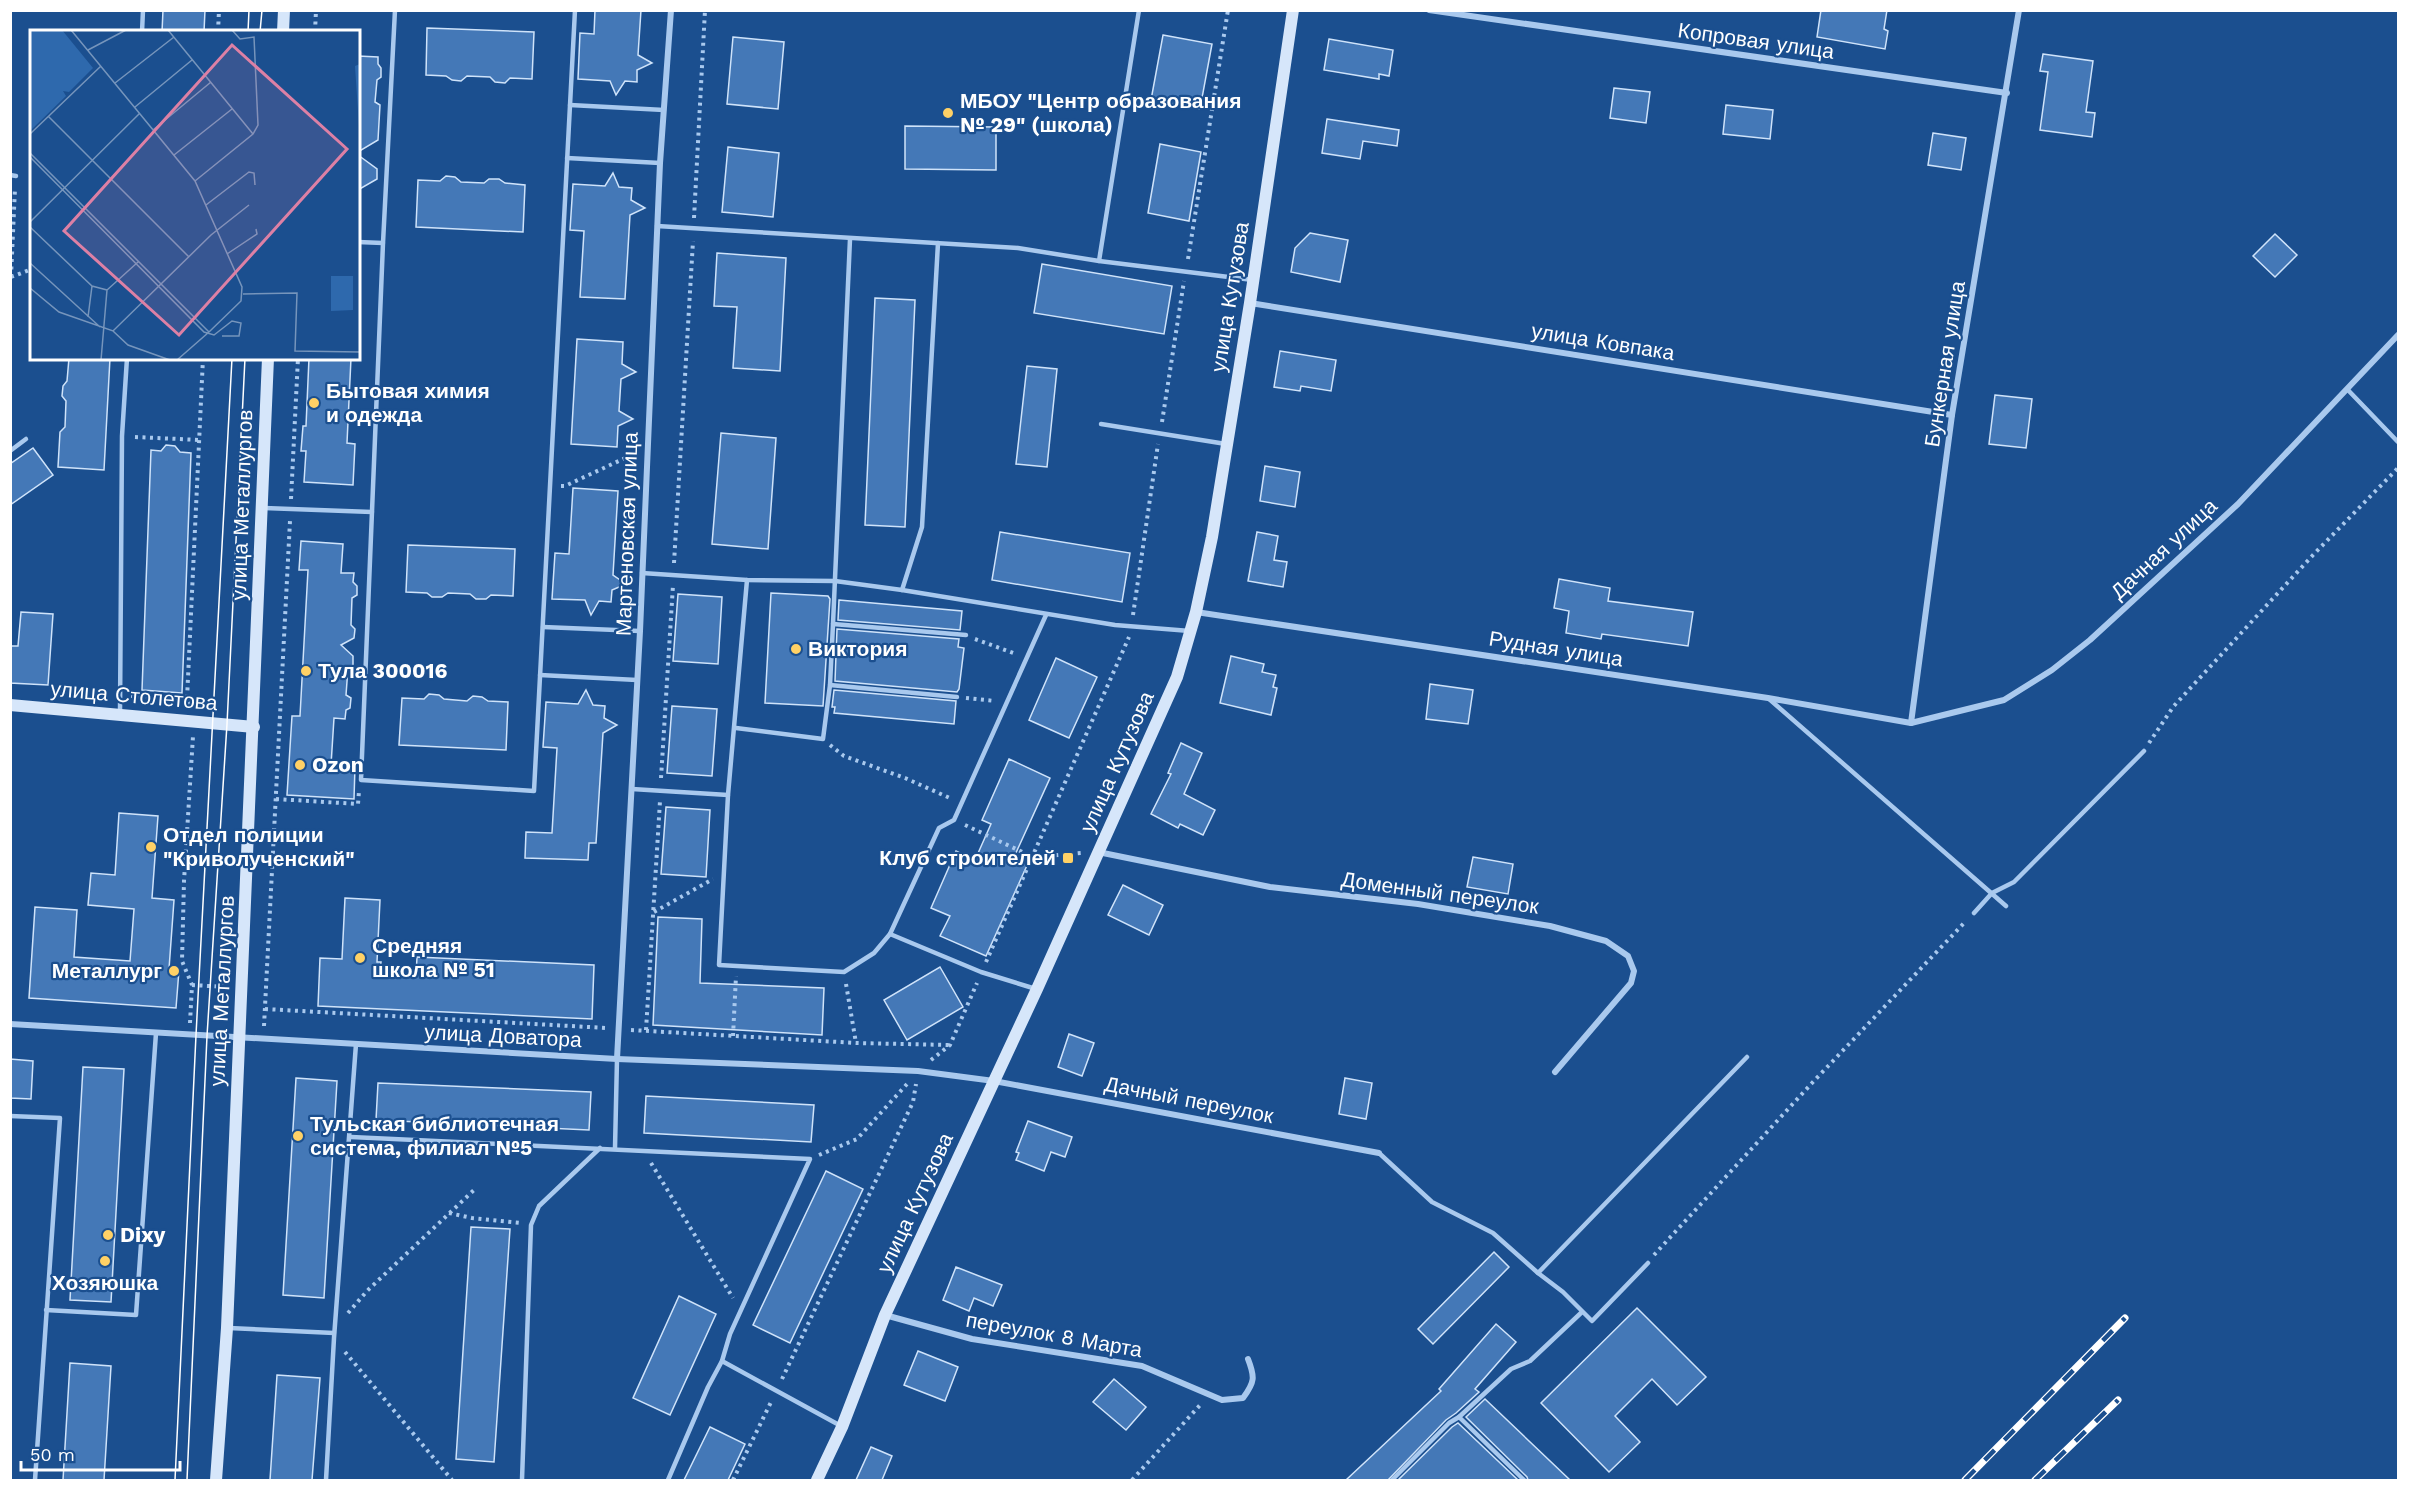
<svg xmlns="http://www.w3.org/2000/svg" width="2409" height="1491" viewBox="0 0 2409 1491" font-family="'Work Sans',sans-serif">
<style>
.building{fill:#4478b7;stroke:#cfe3fa;stroke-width:1.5}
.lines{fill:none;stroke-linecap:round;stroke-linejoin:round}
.path{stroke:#a9c9ee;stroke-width:4;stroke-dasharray:3 4.5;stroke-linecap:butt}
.lane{stroke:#a9c9ee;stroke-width:4.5}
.street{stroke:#a9c9ee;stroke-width:6}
.secondary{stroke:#d6e6fa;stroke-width:12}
.tram{stroke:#fff;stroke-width:1.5}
.rail-casing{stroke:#fff;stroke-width:7}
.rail{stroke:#1b4f8f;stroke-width:4.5;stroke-dasharray:14;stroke-linecap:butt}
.poi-dot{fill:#ffd166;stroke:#1b4f8f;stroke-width:2}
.labels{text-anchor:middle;stroke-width:4.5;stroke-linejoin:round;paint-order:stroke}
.street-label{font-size:21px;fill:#fff;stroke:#1b4f8f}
.poi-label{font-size:21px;font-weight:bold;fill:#fff;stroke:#1b4f8f;text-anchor:start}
.inset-road{fill:none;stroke:#7695bc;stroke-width:1.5}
.view{fill:#dd80a5;fill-opacity:0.15;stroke:#dd80a5;stroke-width:3}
.inset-edge{fill:none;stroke:#fff;stroke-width:3}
</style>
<rect width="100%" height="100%" fill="#1b4f8f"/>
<g class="building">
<polygon points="163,10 205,10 204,32 162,32"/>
<polygon points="595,10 641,10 638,55 652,63 637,70 637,82 625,81 616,95 610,81 578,79 580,33 594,34"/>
<polygon points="1821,10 1887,10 1884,29 1888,31 1885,49 1817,37"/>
<polygon points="427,28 534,32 532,79 510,78 505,83 495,82 490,77 467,76 461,81 452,80 446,76 426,75"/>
<polygon points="1163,35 1212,44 1200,109 1151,100"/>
<polygon points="733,37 784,42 778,109 727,104"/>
<polygon points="1329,39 1393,50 1389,76 1379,74 1379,79 1324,70"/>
<polygon points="2043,54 2093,61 2086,112 2095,113 2092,137 2040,130 2048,72 2040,71"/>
<polygon points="358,56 378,57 378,64 381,68 381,77 377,80 375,102 380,105 378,140 358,152"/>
<polygon points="1614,88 1650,92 1646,123 1610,118"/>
<polygon points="1726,105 1773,110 1770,139 1723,134"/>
<polygon points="1327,119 1399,130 1397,146 1363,141 1360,159 1322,153"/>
<polygon points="905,126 996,127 996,170 905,169"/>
<polygon points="1933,133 1966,138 1961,170 1928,165"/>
<polygon points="1160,144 1201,152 1189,221 1148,213"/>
<polygon points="728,147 779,153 773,217 722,212"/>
<polygon points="358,155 377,169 377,179 358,190"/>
<polygon points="613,173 619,187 632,188 631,200 645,208 630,215 625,299 580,297 584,231 570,230 573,184 605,186"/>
<polygon points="446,176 455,177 461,182 484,183 489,179 499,179 505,183 525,185 523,232 416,227 418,180 440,181"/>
<polygon points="1310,233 1348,240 1340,282 1291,272 1295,248"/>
<polygon points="2275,234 2297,255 2275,277 2253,256"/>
<polygon points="717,253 786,258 780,371 733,368 737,307 714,306"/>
<polygon points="1042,264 1172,286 1164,334 1034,313"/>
<polygon points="875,298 915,300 905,527 865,525"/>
<polygon points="577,339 623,342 622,364 636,372 621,379 619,411 633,419 618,426 617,447 571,444"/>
<polygon points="1280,351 1336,360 1331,391 1301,386 1300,391 1274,387"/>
<polygon points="69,358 110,358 104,470 58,467 60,432 65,427 66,401 62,396 63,386 67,381"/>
<polygon points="309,358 351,358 347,443 355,444 353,485 304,482 306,451 301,451 303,426 306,426"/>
<polygon points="1027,366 1057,369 1047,467 1016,464"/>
<polygon points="1995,395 2032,399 2026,448 1989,444"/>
<polygon points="721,433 776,438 768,549 712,544"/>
<polygon points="166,445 175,446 180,452 191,453 182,693 142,690 151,450 161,451"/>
<polygon points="33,448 53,475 10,505 10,464"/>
<polygon points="1265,466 1300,472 1295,507 1260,501"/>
<polygon points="573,488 618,491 613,575 626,584 612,590 611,602 599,601 591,615 585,600 552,599 555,553 569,554"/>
<polygon points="1000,532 1130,553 1122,602 992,580"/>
<polygon points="1257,532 1278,536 1274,560 1287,562 1283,587 1248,581"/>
<polygon points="301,541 343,544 341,573 354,573 353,582 357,586 357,595 352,598 351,625 355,629 354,638 341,645 353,656 353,665 348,668 346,695 351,698 350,708 346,710 345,719 334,718 331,765 355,766 354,799 287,795 292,716 300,716 308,570 299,570"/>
<polygon points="408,545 515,549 513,596 491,595 486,599 476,599 470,594 448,593 442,597 432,597 427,593 406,592"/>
<polygon points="1559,579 1610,588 1608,601 1693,612 1688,646 1602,634 1601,639 1566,633 1569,611 1554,608"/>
<polygon points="771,593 828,596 830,599 823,706 765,703"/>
<polygon points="678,594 722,597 718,664 673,661"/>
<polygon points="839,600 962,611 960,630 838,620"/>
<polygon points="21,612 53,614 48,685 10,683 10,646 18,646"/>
<polygon points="837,629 959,639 958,647 964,648 959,689 957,692 835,681"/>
<polygon points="1231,656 1264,664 1262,672 1276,675 1273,687 1277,688 1271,715 1220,703"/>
<polygon points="1056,658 1097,677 1069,738 1029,720"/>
<polygon points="1430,684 1473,690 1468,724 1426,719"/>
<polygon points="586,690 593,705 605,706 604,718 617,725 603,733 596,843 589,843 588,860 525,858 526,832 552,833 557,748 543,747 546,702 578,704"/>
<polygon points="834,690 956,701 954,724 834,713 835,707 832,707"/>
<polygon points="429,694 439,695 444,699 467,701 473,696 482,697 488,701 508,702 506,750 399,745 402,698 424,699"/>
<polygon points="672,706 717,709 712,776 667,773"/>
<polygon points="1181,743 1202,753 1184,794 1215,810 1203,835 1180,824 1178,828 1151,814 1171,774 1168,773"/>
<polygon points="1009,759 1050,778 1015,855 1029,861 986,956 940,936 950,916 931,908 956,851 975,860 991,824 982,820"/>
<polygon points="666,807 710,810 706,877 661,874"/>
<polygon points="119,813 158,816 152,898 174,900 169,969 179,970 176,1008 29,998 35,907 77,910 74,957 130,961 134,909 88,905 91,873 115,875"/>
<polygon points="1473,857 1513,864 1508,894 1467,887"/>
<polygon points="1123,885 1163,905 1149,935 1108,915"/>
<polygon points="345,898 380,900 377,962 381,962 380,974 416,976 417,957 594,965 592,1019 318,1006 320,958 342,959"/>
<polygon points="658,917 702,919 700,983 824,988 822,1035 653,1025"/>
<polygon points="940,967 963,1007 907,1040 884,1000"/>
<polygon points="1069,1034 1094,1043 1082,1076 1058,1067"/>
<polygon points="10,1059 33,1061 31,1099 10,1098"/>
<polygon points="83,1067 124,1069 111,1302 70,1300"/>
<polygon points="296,1078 337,1081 324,1298 283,1295"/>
<polygon points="1345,1078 1372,1083 1366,1119 1339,1114"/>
<polygon points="378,1083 591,1092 589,1130 376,1120"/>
<polygon points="646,1096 814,1105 811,1142 644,1133"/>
<polygon points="1028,1121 1072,1137 1065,1157 1051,1152 1044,1171 1016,1160 1019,1153 1016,1152"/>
<polygon points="826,1171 863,1189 790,1343 753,1325"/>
<polygon points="471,1227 510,1229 494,1462 456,1459"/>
<polygon points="1494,1252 1509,1267 1433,1344 1418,1329"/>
<polygon points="956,1267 1002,1285 993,1306 974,1298 969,1311 943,1300"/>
<polygon points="679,1296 716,1314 670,1415 633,1398"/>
<polygon points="1637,1308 1706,1377 1677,1405 1652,1379 1615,1416 1640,1442 1609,1472 1541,1403"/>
<polygon points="1496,1324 1516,1342 1475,1389 1479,1392 1456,1413 1446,1420 1388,1480 1346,1480 1441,1391 1439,1389"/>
<polygon points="918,1351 958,1367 945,1401 904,1385"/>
<polygon points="70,1363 111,1366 104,1480 63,1480"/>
<polygon points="277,1375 320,1378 312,1480 270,1480"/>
<polygon points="1114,1379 1146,1407 1126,1430 1093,1402"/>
<polygon points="1485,1399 1570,1480 1528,1480 1527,1477 1466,1417"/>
<polygon points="1458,1423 1518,1480 1398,1480 1452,1427"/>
<polygon points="710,1427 745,1444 728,1480 684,1480"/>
<polygon points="871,1447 892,1456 882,1480 856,1480"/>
</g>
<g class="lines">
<g class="path">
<polyline points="218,32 219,10"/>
<polyline points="315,32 316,10"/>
<polyline points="694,218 705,10"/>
<polyline points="1188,259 1228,10"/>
<polyline points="11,277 15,188"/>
<polyline points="11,277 32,269"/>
<polyline points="1162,422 1184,281"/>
<polyline points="135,437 200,440"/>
<polyline points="561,486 565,486 636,453"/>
<polyline points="291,499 298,358"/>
<polyline points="674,563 693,241"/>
<polyline points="1133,615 1158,444"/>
<polyline points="975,639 1016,654"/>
<polyline points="131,696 187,699"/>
<polyline points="966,698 995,701"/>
<polyline points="189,705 187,699 203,358"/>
<polyline points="2149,743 2173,707 2313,555 2398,468"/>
<polyline points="830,745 844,756 905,778 952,799"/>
<polyline points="661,778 673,585"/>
<polyline points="276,799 358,804 359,791"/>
<polyline points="965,825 1033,857 1082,853"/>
<polyline points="654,912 713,879"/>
<polyline points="986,962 1129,637"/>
<polyline points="846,984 856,1043"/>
<polyline points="192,985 226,987"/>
<polyline points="265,1009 606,1028"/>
<polyline points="190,1023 192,985 182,961 184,881 193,736"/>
<polyline points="264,1026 290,521"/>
<polyline points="631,1030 856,1043 950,1045"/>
<polyline points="646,1030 660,801"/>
<polyline points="733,1036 736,976"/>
<polyline points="931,1060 950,1045 977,983"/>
<polyline points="819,1155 857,1139 907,1084"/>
<polyline points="651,1163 733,1298"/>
<polyline points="449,1213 472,1218 521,1223"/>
<polyline points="1654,1255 1812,1083 1966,921"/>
<polyline points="348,1313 367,1291 474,1190"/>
<polyline points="345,1352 452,1480"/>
<polyline points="782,1379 913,1102 916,1084"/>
<polyline points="733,1480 772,1400"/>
<polyline points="1132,1480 1201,1404"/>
</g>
<g class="lane">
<polyline points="395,10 383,243 361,780 534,791 575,10"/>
<polyline points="142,32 143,10"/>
<polyline points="570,105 664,110"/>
<polyline points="567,158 660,163"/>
<polyline points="10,175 16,176"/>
<polyline points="657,226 1018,248 1099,261 1253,280"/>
<polyline points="358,242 383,243"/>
<polyline points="1099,261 1139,10"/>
<polyline points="2347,389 2398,442"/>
<polyline points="1101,424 1226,444"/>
<polyline points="10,451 26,439"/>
<polyline points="264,508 372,512"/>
<polyline points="642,573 747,580 835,581 902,590 1115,625 1190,631"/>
<polyline points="747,580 728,795 719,965 844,972 874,953 890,934 939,828 954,820 1046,615"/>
<polyline points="902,590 922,527 938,243"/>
<polyline points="833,624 966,635"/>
<polyline points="543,627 640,631"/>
<polyline points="540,675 637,680"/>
<polyline points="830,685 957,697"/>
<polyline points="1768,698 2006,906"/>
<polyline points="120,713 122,436 127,358"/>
<polyline points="736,728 823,739 830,685 833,624 850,239"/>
<polyline points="632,789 728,795"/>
<polyline points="1974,913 1992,893 2014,882 2144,751"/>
<polyline points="890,934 981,972 1036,989"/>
<polyline points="10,1116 60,1118 35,1480"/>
<polyline points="351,1137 810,1159 730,1334 722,1361 708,1387 668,1480"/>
<polyline points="615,1148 617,1059"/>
<polyline points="1379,1153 1432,1202 1493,1233 1538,1273 1563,1292 1592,1321 1648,1263"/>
<polyline points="1538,1273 1747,1057"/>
<polyline points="46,1310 136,1315 156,1033"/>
<polyline points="229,1328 334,1333"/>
<polyline points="722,1361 841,1426"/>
<polyline points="1459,1417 1524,1480"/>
<polyline points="326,1480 334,1338 356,1044"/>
<polyline points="522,1480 531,1225 539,1206 600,1148"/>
<polyline points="1392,1480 1449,1423 1459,1417 1511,1369 1530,1361 1582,1312"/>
</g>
<g class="street">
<polyline points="1429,10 2007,93"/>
<polyline points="1250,303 1952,415"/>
<polyline points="1196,612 1768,698 1911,723 2004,700 2052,670 2090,640 2238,504 2398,335"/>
<polyline points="1911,723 1952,415 2019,10"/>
<polyline points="1098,852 1270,887 1418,904 1550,926 1606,941 1628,956 1634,971 1631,983 1555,1072"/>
<polyline points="10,1024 617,1059 918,1071 994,1081 1379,1153"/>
<polyline points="617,1059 640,631 660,163 671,10"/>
<path d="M885 1315 972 1339 1142 1366 1222 1400 1243 1398C1255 1382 1255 1377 1248 1359"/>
</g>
<g class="secondary">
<polyline points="283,32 284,10"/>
<polyline points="10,705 254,727"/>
<polyline points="216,1480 227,1328 268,358"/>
<polyline points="817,1480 842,1427 885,1315 1037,989 1177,677 1196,612 1212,537 1250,303 1293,10"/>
</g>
<g class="tram">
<polyline points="248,32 249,10"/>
<polyline points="260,32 262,10"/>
<polyline points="175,1480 196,1035 232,358"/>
<polyline points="187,1480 207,1036 227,724 245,358"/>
</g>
<g class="rail-casing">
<g id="rail">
<polyline points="1965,1480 2125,1318"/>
<polyline points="2035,1480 2118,1400"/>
</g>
</g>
<use href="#rail" class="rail"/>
</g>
<g class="poi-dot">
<circle cx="948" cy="113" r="6"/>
<circle cx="314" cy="403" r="6"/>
<circle cx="796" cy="649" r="6"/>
<circle cx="306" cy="671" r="6"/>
<circle cx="300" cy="765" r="6"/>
<circle cx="151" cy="847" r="6"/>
<rect x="1062" y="852" width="12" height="12" rx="3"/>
<circle cx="360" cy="958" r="6"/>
<circle cx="174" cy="971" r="6"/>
<circle cx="298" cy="1136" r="6"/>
<circle cx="108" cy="1235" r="6"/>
<circle cx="105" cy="1261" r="6"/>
</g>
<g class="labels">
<g class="street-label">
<text transform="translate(1756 41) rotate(8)" y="7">Копровая улица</text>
<text transform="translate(1230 297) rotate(-81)" y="7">улица Кутузова</text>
<text transform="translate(1603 342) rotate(9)" y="7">улица Ковпака</text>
<text transform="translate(1945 364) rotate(-81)" y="7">Бункерная улица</text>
<text transform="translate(242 505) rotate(-88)" y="7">улица Металлургов</text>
<text transform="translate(627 534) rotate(-88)" y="7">Мартеновская улица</text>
<text transform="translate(2164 549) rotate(-43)" y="7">Дачная улица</text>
<text transform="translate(1556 649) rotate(9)" y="7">Рудная улица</text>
<text transform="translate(134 696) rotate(5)" y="7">улица Столетова</text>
<text transform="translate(1117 762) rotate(-66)" y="7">улица Кутузова</text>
<text transform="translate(1440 893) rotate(8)" y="7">Доменный переулок</text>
<text transform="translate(222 991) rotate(-87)" y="7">улица Металлургов</text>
<text transform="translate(503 1036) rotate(3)" y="7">улица Доватора</text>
<text transform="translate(1189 1100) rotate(11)" y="7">Дачный переулок</text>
<text transform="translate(915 1203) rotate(-65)" y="7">улица Кутузова</text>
<text transform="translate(1054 1335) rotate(10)" y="7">переулок 8 Марта</text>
</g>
<g class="poi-label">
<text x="960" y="108">МБОУ "Центр образования<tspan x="960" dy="24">№ 29" (школа)</tspan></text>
<text x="326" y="398">Бытовая химия<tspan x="326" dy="24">и одежда</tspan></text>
<text x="808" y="656">Виктория</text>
<text x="318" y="678">Тула 300016</text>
<text x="312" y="772">Ozon</text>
<text x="163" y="842">Отдел полиции<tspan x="163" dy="24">"Криволученский"</tspan></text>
<text x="1056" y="865" text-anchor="end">Клуб строителей</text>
<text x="372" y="953">Средняя<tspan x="372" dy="24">школа № 51</tspan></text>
<text x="162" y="978" text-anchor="end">Металлург</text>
<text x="310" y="1131">Тульская библиотечная<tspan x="310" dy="24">система, филиал №5</tspan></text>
<text x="120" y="1242">Dixy</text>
<text x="105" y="1290" text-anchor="middle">Хозяюшка</text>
</g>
</g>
<g transform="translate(30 30)">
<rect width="330" height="330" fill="#1b4f8f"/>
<path d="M0 0H32L63 38 39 62 33 61 36 66 0 101ZM330 34V111L325 36ZM301 246H323V280L301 281Z" fill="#2e69ad"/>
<path class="inset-road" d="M138 0 223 104M58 20 96 0M85 53 144 7M105 77 162 30M18 86 159 227M123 100 181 52M0 104 71 36M0 123 179 302 211 271 212 257 165 151 41 0M144 125 202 79M0 127 174 302 184 305 202 291 211 293 209 306H192M165 151 223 104 228 95 224 7 210 9 202 0M176 175 219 142 224 143 225 155M0 192 110 83M0 197 62 256 77 260M197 224 227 204 226 199M0 233 70 297M0 258 29 282 83 301 181 205 219 175M213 264 267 263 265 321 330 322M58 287 62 256M83 301 98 315 140 330M71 330 77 260 108 232M147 330 179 302"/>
<path class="view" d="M202 15 317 119 149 305 34 201Z"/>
<rect width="330" height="330" class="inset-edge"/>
</g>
<rect width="2409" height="1491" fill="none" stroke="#ffffff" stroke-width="24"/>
<path d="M21 1461v9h159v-9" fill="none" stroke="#ffffff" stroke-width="3"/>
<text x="30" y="1461" font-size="18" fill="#ffffff" stroke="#1b4f8f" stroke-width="4.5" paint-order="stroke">50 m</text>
</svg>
